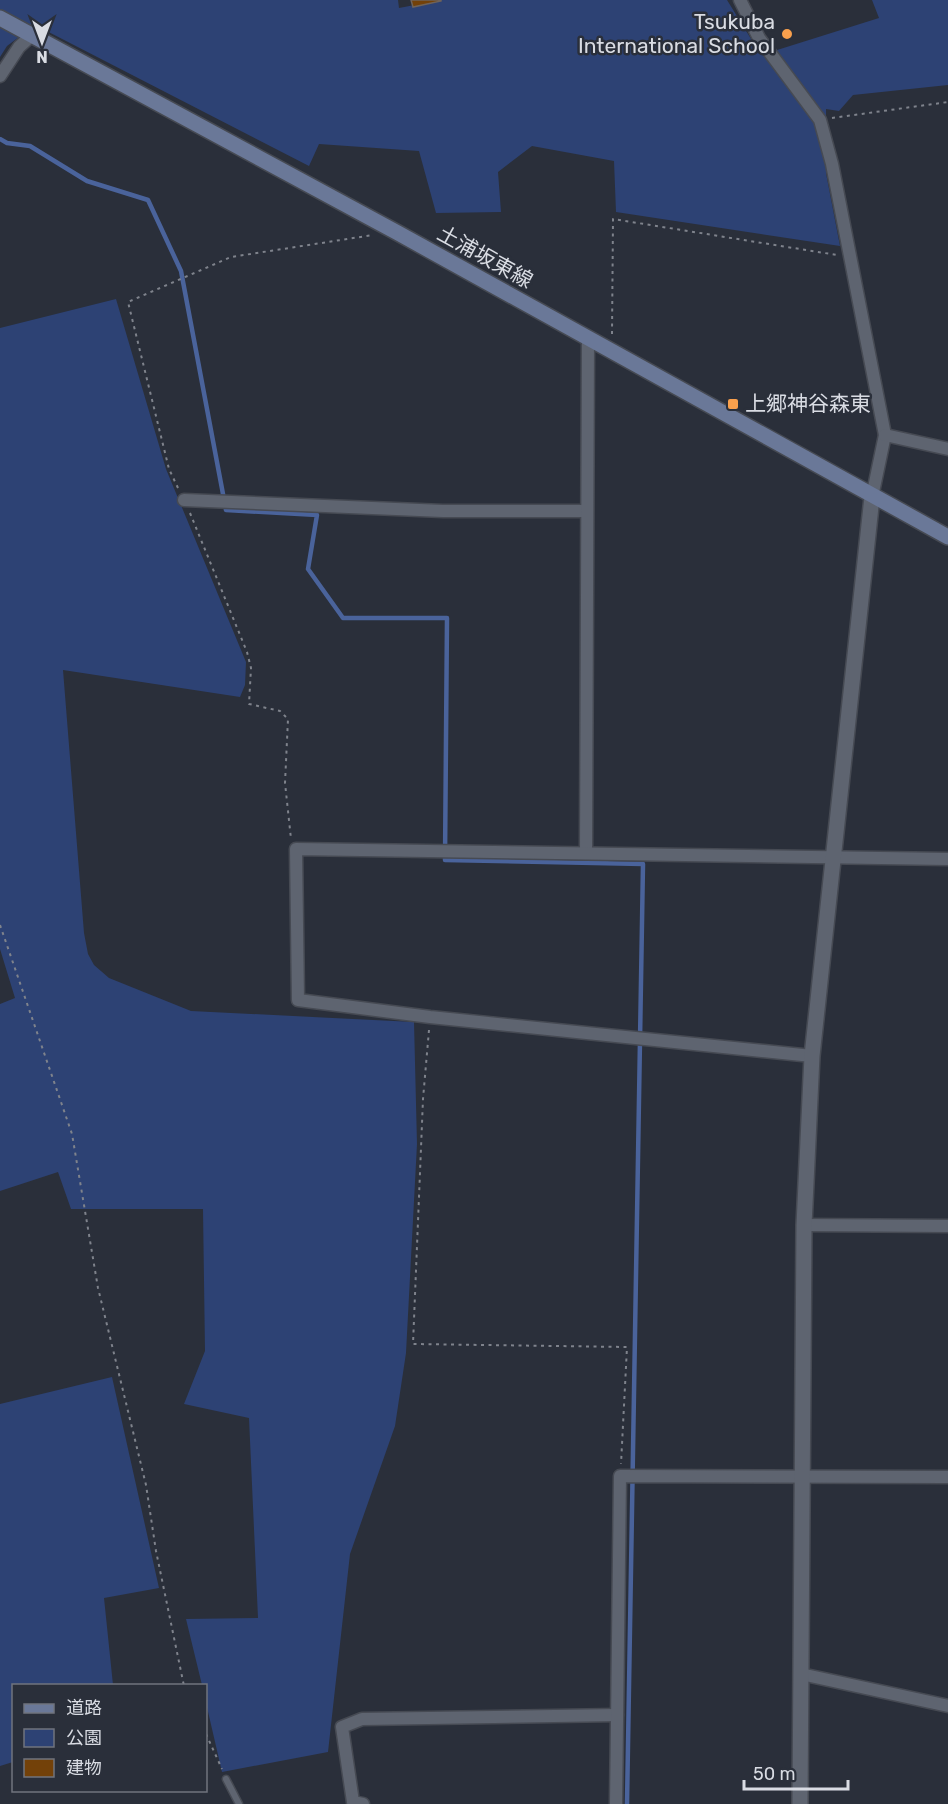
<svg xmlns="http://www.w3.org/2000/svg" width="948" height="1804" viewBox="0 0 948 1804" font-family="Rubik,'Noto Sans JP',sans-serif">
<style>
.green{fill:#2d4274}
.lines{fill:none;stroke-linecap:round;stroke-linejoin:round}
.stream{stroke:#4a639b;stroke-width:4.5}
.building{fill:#734109;stroke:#6f635a;stroke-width:1.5}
.service-casing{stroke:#464a53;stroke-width:9}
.minor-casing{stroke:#464a53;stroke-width:15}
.tertiary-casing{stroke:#464a53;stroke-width:18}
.secondary-casing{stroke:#464a53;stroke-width:18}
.path{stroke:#7f838c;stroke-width:2;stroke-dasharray:3 4.5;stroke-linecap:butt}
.service{stroke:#5e6470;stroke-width:6}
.minor{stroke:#5e6470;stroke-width:12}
.tertiary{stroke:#5e6470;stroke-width:15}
.secondary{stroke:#6a7898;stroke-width:15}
.poi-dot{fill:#f9a04d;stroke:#2a2f3a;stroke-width:2}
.labels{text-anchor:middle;stroke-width:5;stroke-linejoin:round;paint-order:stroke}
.poi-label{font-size:21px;fill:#d9dce3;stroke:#2a2f3a;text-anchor:end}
.street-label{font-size:21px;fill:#d9dce3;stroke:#2a2f3a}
</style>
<rect width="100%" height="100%" fill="#2a2f3a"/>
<g class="green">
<polygon points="0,0 398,0 399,8 441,0 727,0 761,55 879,18 872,0 948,0 948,85 853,95 839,111 826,109 826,173 840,246 616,212 614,161 532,146 498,172 501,212 436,213 419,151 319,144 309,166 35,25 7,46 0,57"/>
<polygon points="116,299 166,469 246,662 245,685 240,697 63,670 84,933 88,954 94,965 109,978 191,1011 414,1022 417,1144 406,1353 395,1426 350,1554 328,1752 222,1772 206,1703 206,1686 202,1685 186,1619 258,1618 249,1418 184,1404 205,1351 203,1209 71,1209 58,1172 0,1191 0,1004 15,998 0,949 0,328"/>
<polygon points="112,1377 159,1588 104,1598 113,1685 14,1686 13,1762 0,1766 0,1404"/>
</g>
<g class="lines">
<polyline class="stream" points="0,139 7,143 30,146 87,181 148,200 181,271 226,510 317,515 308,569 343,618 447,618 445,860 643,864 627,1804"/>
</g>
<polygon class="building" points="411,0 441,0 441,1 413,7"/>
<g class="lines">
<g class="service-casing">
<polyline id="service" points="226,1779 239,1804"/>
</g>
<g class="minor-casing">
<g id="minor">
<polyline points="740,0 759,38 820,120 832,164 885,435 872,497"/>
<polyline points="0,76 19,47 32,35"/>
<polyline points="885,435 948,449"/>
<polyline points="184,500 443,511 586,511"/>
<polyline points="586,853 588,339"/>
<polyline points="812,1056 430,1017 298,1000 296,849 948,859"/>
<polyline points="804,1225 948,1226"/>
<polyline points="801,1674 948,1706"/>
<polyline points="363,1804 353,1802 342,1727 362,1719 617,1715"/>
<polyline points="616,1804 620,1476 948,1477"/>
</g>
</g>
<g class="tertiary-casing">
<polyline id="tertiary" points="800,1804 804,1225 812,1056 872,497"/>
</g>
<g class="secondary-casing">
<polyline id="secondary" points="0,18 398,233 948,537"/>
</g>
<g class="path">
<polyline points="832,118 948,102"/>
<polyline points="612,334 613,219 837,255"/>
<polyline points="178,488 169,469 128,302 231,257 373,235"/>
<polyline points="190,513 247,652 251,668 249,704 280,711 288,719 285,783 291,839"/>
<polyline points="0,925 72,1134 98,1288 146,1485 156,1551 184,1686"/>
<polyline points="429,1030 423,1099 413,1344 627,1347 621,1464"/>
<polyline points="206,1734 222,1769"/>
</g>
<use href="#service" class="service"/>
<use href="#minor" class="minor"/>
<use href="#tertiary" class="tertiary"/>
<use href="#secondary" class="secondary"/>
</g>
<g class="poi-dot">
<circle cx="787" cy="34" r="6"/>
<rect x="727" y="398" width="12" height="12" rx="3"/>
</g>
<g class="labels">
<g class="poi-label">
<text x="775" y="29">Tsukuba<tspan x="775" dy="24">International School</tspan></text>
<text x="745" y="411" text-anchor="start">上郷神谷森東</text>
</g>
<g class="street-label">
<text transform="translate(485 257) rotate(29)" y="7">土浦坂東線</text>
</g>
</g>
<rect x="12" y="1684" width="195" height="108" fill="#2a2f3a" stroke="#70747e" stroke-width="1.5"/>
<rect x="24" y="1704" width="30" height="9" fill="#6a7898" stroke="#70747e" stroke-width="1.5"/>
<text x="66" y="1714" font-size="18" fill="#d9dce3">道路</text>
<rect x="24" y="1729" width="30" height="18" fill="#2d4274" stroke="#70747e" stroke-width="1.5"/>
<text x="66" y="1744" font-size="18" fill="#d9dce3">公園</text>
<rect x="24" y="1759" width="30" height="18" fill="#734109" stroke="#70747e" stroke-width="1.5"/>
<text x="66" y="1774" font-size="18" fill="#d9dce3">建物</text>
<g transform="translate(42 42) rotate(180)" stroke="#2a2f3a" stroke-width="4.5" paint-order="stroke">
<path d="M0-4.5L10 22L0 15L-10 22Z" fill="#d9dce3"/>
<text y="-9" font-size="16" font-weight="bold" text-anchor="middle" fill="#d9dce3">N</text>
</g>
<path d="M744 1780v9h104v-9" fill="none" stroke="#d9dce3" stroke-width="3"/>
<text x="753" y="1780" font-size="18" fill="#d9dce3" stroke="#2a2f3a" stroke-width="4.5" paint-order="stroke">50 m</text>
</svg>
